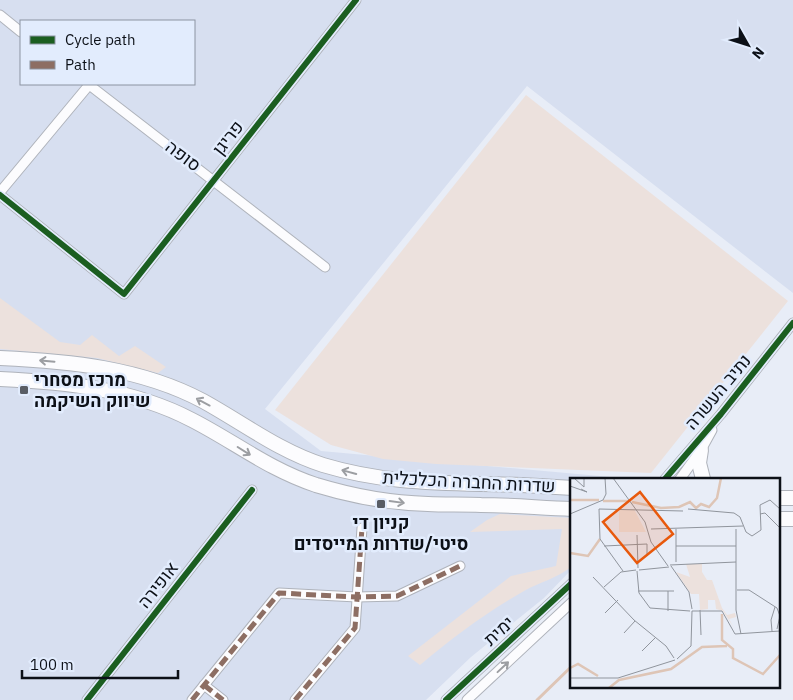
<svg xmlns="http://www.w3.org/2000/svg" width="793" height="700" viewBox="0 0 793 700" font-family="'IBM Plex Sans',Heebo,sans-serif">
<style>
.built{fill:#d7dff0;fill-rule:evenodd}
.green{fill:#ece1dd}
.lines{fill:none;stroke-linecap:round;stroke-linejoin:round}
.stream{stroke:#dec5b6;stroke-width:3}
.street-casing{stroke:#afb3bb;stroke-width:11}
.secondary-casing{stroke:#afb3bb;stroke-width:16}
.street{stroke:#fcfcfe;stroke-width:9}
.secondary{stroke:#fcfcfe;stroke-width:14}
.quiet{stroke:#8d6e63;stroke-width:5;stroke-dasharray:10 5;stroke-linecap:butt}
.cycleway-casing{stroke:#e2ecfd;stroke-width:9}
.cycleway{stroke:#1b5e20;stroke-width:6}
.oneway{stroke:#9c9ea2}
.poi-dot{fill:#595d65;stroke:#e2ecfd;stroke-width:2}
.labels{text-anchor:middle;stroke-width:5;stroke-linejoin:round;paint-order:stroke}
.street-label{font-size:18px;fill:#0c1017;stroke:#e2ecfd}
.poi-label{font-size:18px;font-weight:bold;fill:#0c1017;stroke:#e2ecfd;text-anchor:start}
.inset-river{fill:none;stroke:#dec5b6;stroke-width:2.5}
.inset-road{fill:none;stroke:#90959d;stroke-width:1}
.view{fill:#e8590c;fill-opacity:0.15;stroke:#e8590c;stroke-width:2.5}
.inset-edge{fill:none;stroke:#0c1017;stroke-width:2.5}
</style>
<rect width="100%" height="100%" fill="#e8edf7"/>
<path class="built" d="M0 0H793V293L527 86 265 409 321 451 633 479H572V569L544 598 471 657 426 700H0ZM21 21H194V84H21Z"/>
<g class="green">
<polygon points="526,95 788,301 651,473 436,464 383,459 331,445 275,410"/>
<polygon points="0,298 60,342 80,345 92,335 119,356 135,346 166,367 158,373 97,358 0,349"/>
<path d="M500 514 572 518V566C558 578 540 582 524 591 487 612 453 637 420 665L408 656 511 576 556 566 562 529 470 532 487 520Z"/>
</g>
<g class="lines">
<polyline class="stream" points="537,700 572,666"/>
<g class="street-casing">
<g id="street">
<polyline points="0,15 21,32"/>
<polyline points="88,84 325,267"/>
<polyline points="0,192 89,85"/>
<polyline points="0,195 124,294 356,0"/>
<polyline points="665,479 721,414 793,323"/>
<polyline points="680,479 701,450 712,430"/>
<polyline points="204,685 223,700"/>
<polyline points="87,700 252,490"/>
<polyline points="192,700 279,593 357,597 397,596 460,566"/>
<polyline points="295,700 355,628 362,528"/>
<polyline points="446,700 572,583"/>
<polyline points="467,700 572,602"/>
</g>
</g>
<g class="secondary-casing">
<g id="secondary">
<path d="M0 358C69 361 141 368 203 401 243 423 279 451 323 465 376 481 426 483 481 484 511 484 541 486 572 488"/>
<path d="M0 379C65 382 133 389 192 420 235 442 268 469 316 485 352 496 390 503 428 504 445 505 463 504 481 505 511 505 541 508 572 509"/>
<polyline points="701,450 699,463 703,479"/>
<polyline points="779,498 793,498"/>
<polyline points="779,519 793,519"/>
</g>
</g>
<use href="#street" class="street"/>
<use href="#secondary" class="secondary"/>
<g class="quiet">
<polyline points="204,685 223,700"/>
<polyline points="192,700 279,593 357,597 397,596 460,566"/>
<polyline points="295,700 355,628 362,528"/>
</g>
<g class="cycleway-casing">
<g id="cycleway">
<polyline points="0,195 124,294 356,0"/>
<polyline points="665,479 721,414 793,323"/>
<polyline points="87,700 252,490"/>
<polyline points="446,700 572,583"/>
</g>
</g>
<use href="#cycleway" class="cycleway"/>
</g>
<defs><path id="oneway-shaft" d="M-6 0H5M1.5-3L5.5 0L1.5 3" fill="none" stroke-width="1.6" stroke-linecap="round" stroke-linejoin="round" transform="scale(1.25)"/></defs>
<g class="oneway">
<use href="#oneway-shaft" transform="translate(47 361) rotate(-175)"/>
<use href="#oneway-shaft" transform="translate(203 402) rotate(-152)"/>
<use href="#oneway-shaft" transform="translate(244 451) rotate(32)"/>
<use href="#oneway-shaft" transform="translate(349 472) rotate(-165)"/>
<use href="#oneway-shaft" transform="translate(397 502) rotate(8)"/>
<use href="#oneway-shaft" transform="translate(503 667) rotate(-43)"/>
</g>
<g class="poi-dot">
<rect x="19" y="385" width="10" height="10" rx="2.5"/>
<rect x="376" y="499" width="10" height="10" rx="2.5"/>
</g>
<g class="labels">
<g class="street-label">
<text transform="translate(228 138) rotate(-52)" y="6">פריגן</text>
<text transform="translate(183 156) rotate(37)" y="6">סופה</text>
<text transform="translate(718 392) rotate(-50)" y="6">נתיב העשרה</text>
<text transform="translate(469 482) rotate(3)" y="6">שדרות החברה הכלכלית</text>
<text transform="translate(158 585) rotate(-52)" y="6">אופירה</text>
<text transform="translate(499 631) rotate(-43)" y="6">ימית</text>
</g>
<g class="poi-label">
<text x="34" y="386">מרכז מסחרי<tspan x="34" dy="21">שיווק השיקמה</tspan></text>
<text x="381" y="529" text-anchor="middle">קניון די<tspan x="381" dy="21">סיטי/שדרות המייסדים</tspan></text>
</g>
</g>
<g transform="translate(570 478)">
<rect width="210" height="210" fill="#e8edf7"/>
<path d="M49 31H64L76 54H49ZM116 86H132V94L137 102H142L152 130 157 137 165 135 166 139 159 141 164 150 153 133 146 131 145 122H138V131L130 132 129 116H121L106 94 120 99Z" fill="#ece1dd"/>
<path class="inset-river" d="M0 22H29M33 23H58M62 24 91 30 109 29 120 24 126 30 131 26 139 29 147 20 151 0M0 75 18 78 30 61M152 136V162L163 171V180L193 196 210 177M0 190 8 186 28 198M39 210 49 202 101 191 132 169 157 168"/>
<path class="inset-road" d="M4 0 14 9V0M43 0 75 44 81 64 98 88M0 8 17 14 11 11M118 31 164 35 170 39 176 54 182 58 191 52 190 27 200 22 210 31M0 36 33 22 36 16 35 0M190 36 195 35 210 50M81 51 173 48M106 51V84M166 51V132L171 156M67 57 68 90M34 68 77 66V77M106 68H166M100 87 166 84M101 88 119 114 122 131M69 92 99 89M53 93 30 61 29 31 113 33M67 93 69 115 80 130 120 133M23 99 64 142 96 168 104 180M34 109 51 94 66 92M167 112H179L207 130 210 138 207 151M68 113H104M98 113V133M130 132 131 157M122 133H152L165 156 210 153M35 135 48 122M202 153 201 142 205 129M54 155 65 143M72 173 85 160M107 181 121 168 122 133M0 200H48L105 182"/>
<path class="view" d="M70 14 103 56 67 85 33 44Z"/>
<rect width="210" height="210" class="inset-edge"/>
</g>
<rect x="20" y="20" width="175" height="65" fill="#e2ecfd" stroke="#8c94a1"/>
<rect x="30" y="36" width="25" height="8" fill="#1b5e20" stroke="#8c94a1"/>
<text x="65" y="45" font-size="15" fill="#0c1017">Cycle path</text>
<rect x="30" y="61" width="25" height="8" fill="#8d6e63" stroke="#8c94a1"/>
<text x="65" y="70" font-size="15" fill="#0c1017">Path</text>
<g transform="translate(748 45) rotate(129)" stroke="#e2ecfd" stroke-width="4" paint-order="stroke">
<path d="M0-4L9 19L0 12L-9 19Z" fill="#0c1017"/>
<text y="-8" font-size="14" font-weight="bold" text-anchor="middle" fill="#0c1017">N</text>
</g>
<path d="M22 670v8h156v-8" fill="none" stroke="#0c1017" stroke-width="2.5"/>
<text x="30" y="670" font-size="15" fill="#0c1017" stroke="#e2ecfd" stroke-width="4" paint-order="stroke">100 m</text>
</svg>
